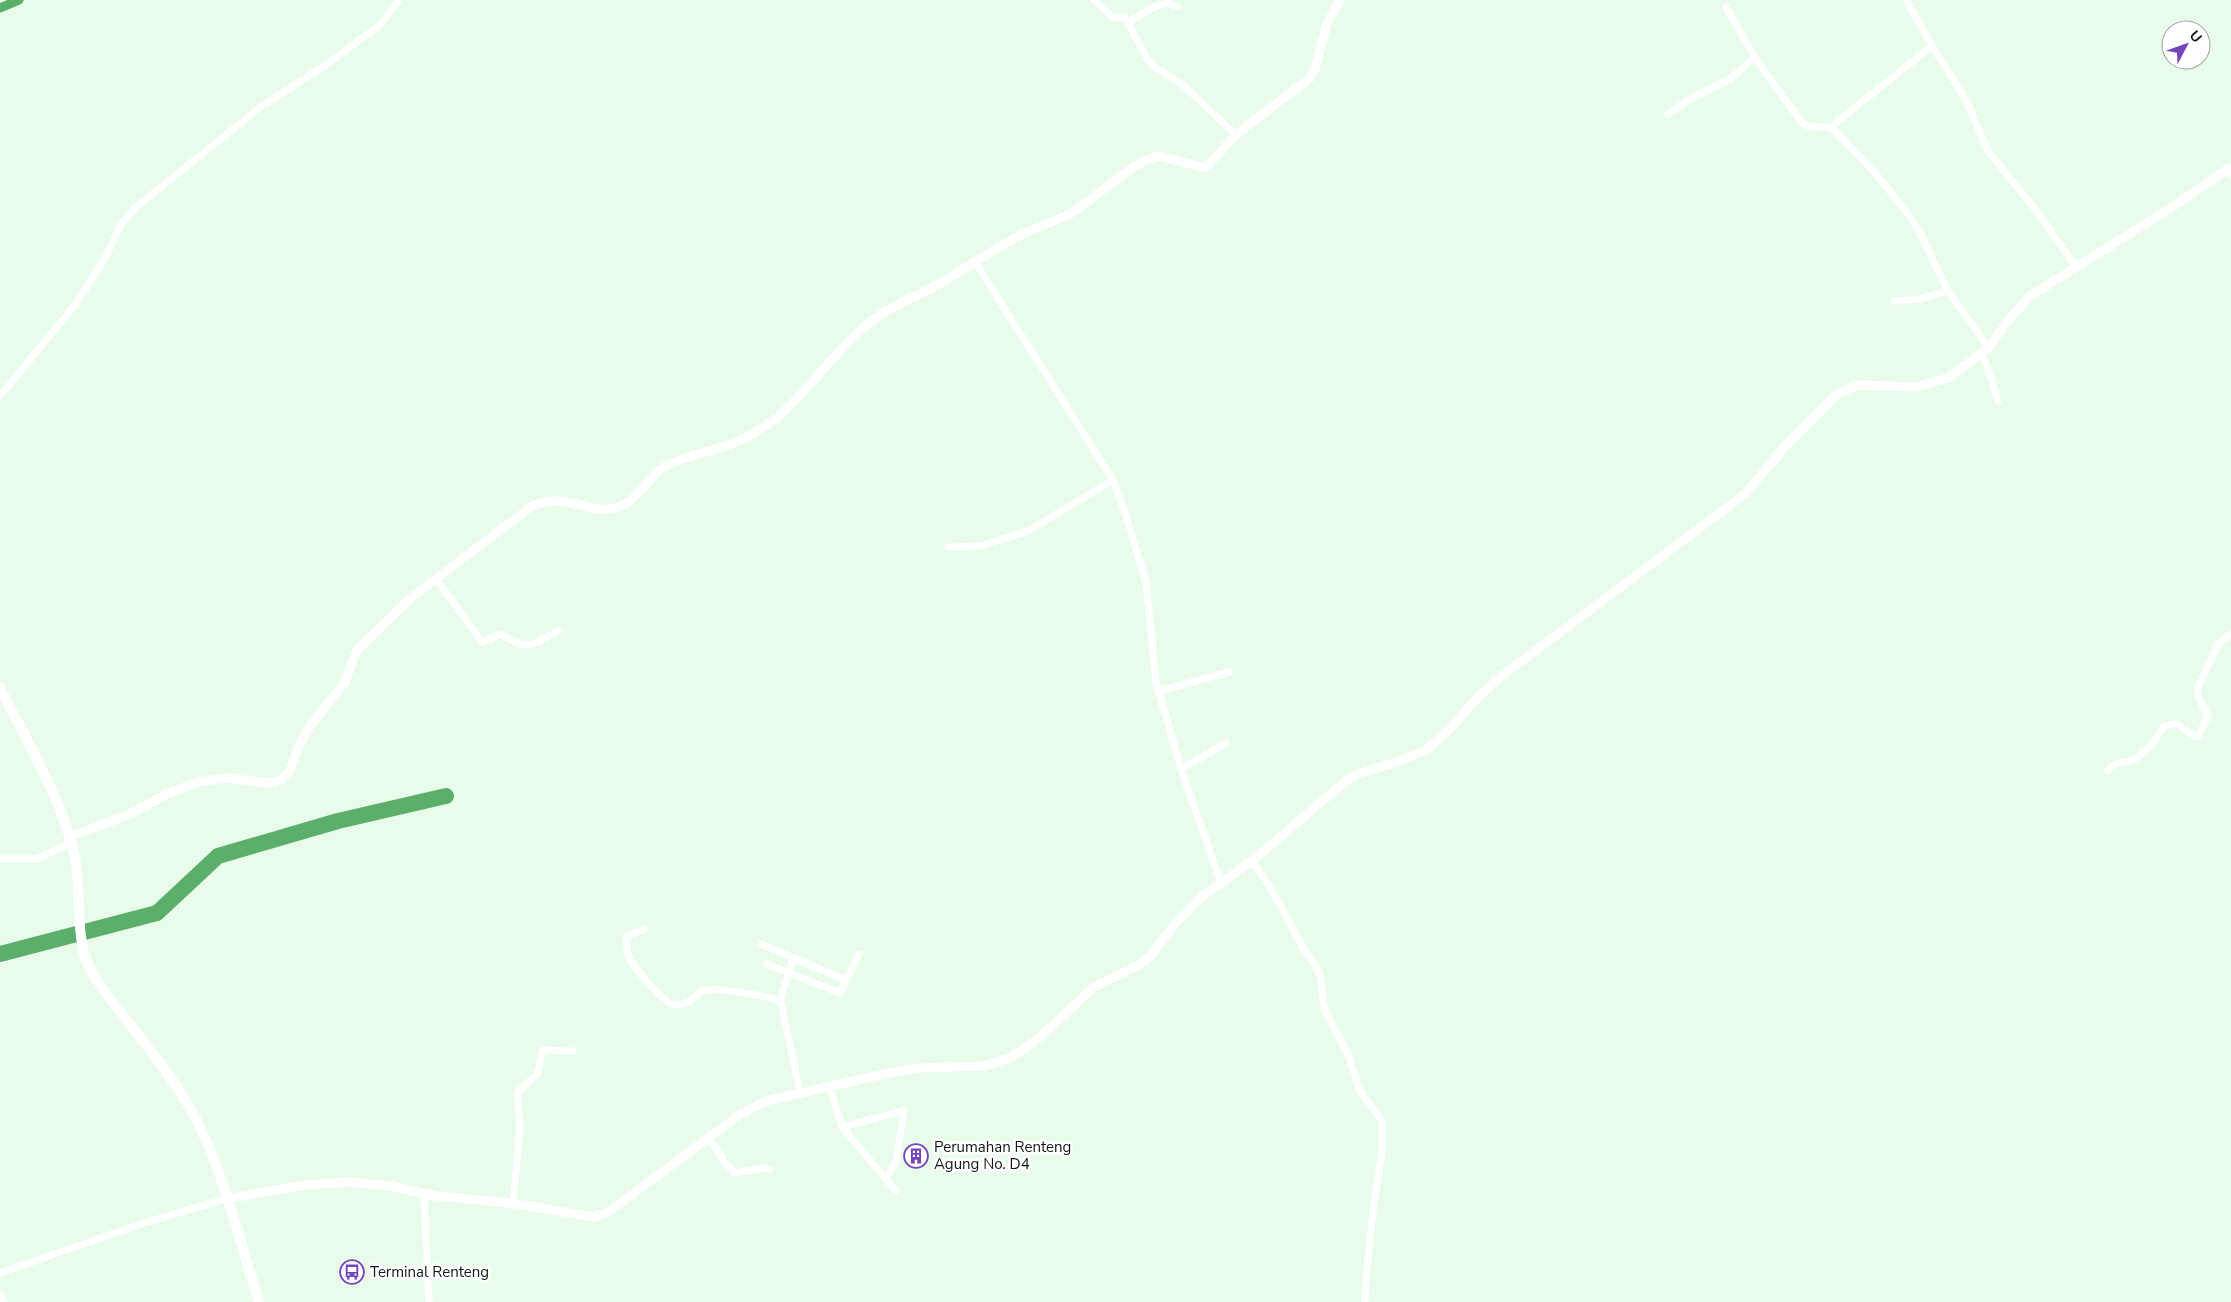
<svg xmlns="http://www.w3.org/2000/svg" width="2231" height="1302" viewBox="0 0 2231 1302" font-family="'Nunito Sans',sans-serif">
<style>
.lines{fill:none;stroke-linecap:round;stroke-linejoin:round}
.canal{stroke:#5cae6b;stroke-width:9}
.river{stroke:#5cae6b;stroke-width:16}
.minor{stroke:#fff;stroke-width:7}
.tertiary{stroke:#fff;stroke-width:9}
.secondary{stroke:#fff;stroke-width:10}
.labels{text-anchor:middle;stroke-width:5;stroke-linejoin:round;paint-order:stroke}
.poi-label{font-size:15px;fill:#111812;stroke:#fff;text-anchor:start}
</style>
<rect width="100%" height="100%" fill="#e9fceb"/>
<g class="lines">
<polyline class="canal" points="0,8 19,0"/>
<polyline class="river" points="0,954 157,913 218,856 338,821 446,796"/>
<g class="minor">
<polyline points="1094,0 1113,18 1125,17 1147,59 1156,68 1183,85 1236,135"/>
<polyline points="1907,1 1932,46 1966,100 1988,151 2038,213 2076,267"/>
<path d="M1726 7 1755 58 1802 123C1812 131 1825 123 1834 130L1876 174 1908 214 1919 231 1948 291 1989 348"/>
<polyline points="1128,22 1156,6 1168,3 1177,7"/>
<polyline points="1668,114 1692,98 1730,79 1755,58"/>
<polyline points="1831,127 1932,46"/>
<polyline points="975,262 1113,480 1123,506 1146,582 1156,682 1181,769 1221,883"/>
<polyline points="1895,301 1921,299 1948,291"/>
<polyline points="1983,354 1998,401"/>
<polyline points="0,396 75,305 105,258 120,226 135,208 259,108 326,65 381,24 399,0"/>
<polyline points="948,547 981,546 1028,531 1113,480"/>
<path d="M437 580 482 642 500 634C529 652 530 646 558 631"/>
<polyline points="1159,691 1229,672"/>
<polyline points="1181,769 1226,743"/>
<path d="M2108 770C2116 760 2126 765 2136 758 2141 754 2147 750 2151 745 2161 735 2158 723 2177 724L2195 737 2199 735 2208 716 2199 698 2197 689 2219 643 2231 634"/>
<polyline points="0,859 36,859 71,843"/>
<path d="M1252 861C1272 888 1285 914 1301 944 1306 954 1315 963 1319 973 1324 986 1321 999 1325 1011L1348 1054 1360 1091 1382 1121V1153L1374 1202 1366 1278 1365 1302"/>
<path d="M644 929 626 937C626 944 627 952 630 959 636 970 663 1003 675 1005 689 1006 695 993 706 990 717 988 772 996 781 1002L800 1093"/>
<polyline points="761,944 846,980"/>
<polyline points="767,964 840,993 859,954"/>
<polyline points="780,1001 793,958"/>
<polyline points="830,1087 842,1127 896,1191"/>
<polyline points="842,1127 904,1111 896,1161 886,1179"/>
<polyline points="709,1137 725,1163 735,1173 763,1168 769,1169"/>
<polyline points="424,1194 429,1302"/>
<polyline points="513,1204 520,1127 517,1093 537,1074 543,1050 573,1051"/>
<polyline points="0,1273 147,1222 226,1199"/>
<polyline points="0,1294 4,1302"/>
</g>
<g class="tertiary">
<path d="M69 837 128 815 167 794 198 782 226 778 270 783 281 780 290 770 299 745 311 725 345 682 356 652 361 646 412 597 534 505C568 492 588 515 615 508 639 501 645 479 664 467 686 454 721 451 745 438 759 430 775 421 786 410 816 381 841 343 876 318 895 304 918 296 939 284 967 268 994 248 1023 234 1040 225 1062 220 1078 209 1097 196 1139 157 1160 156L1201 167 1207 166 1236 135 1310 78 1315 69 1327 23 1340 0"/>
<polyline points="226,1199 305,1185 350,1182 390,1186 436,1196 517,1204 594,1217 608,1212 741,1114 766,1101 893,1072 918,1068 985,1066 1012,1057 1041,1036 1094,987 1137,966 1151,955 1176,923 1201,897 1252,861 1347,780 1358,774 1400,761 1426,750 1448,731 1477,698 1504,674 1746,493 1786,445 1837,394 1857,385 1916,387 1948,378 1989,348 2005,324 2030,296 2177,204 2229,168 2231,173"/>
</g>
<path class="secondary" d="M0 688C26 739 61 798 74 853 82 887 74 938 90 969 97 983 108 996 118 1009 141 1039 166 1068 185 1100 220 1156 239 1239 259 1302"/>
</g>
<defs>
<g id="building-ring" transform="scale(1.25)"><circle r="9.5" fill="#fff" stroke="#7545bd" stroke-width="1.5"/><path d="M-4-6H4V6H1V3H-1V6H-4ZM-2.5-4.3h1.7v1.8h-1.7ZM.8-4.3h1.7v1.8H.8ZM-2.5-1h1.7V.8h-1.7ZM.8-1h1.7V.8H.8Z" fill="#7545bd"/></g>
<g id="bus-ring" transform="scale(1.25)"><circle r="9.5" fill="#fff" stroke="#7545bd" stroke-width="1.5"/><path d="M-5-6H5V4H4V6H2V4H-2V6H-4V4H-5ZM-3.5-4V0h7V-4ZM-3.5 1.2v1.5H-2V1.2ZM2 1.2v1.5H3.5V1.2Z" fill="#7545bd"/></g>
</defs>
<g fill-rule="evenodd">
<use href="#building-ring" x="916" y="1156"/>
<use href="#bus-ring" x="352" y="1272"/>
</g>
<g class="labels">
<g class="poi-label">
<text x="934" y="1152">Perumahan Renteng<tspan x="934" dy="17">Agung No. D4</tspan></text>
<text x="370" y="1277">Terminal Renteng</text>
</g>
</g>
<g transform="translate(2186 45) rotate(49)"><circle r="24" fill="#ffffff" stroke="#a0a3a0"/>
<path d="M0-4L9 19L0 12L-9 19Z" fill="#7545bd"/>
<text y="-8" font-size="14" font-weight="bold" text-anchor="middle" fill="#111812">U</text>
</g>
</svg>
